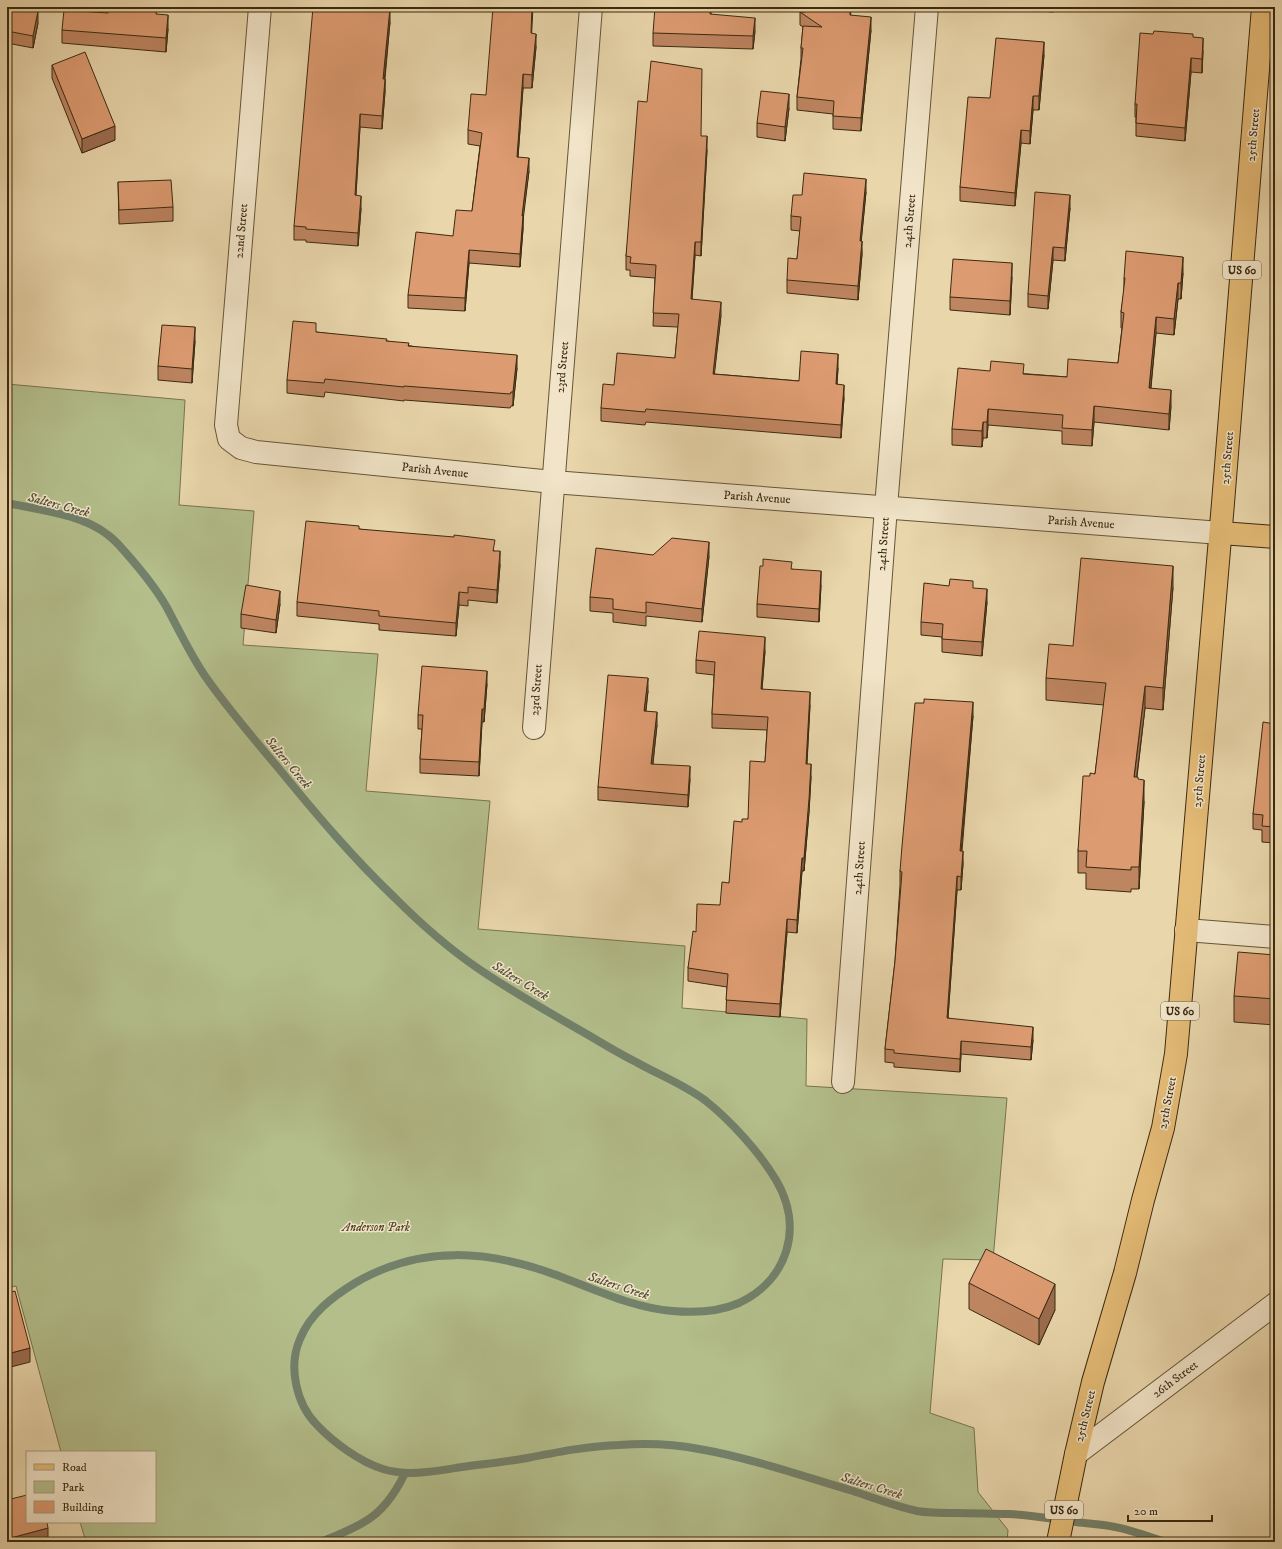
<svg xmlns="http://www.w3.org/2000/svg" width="1282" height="1549" viewBox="0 0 1282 1549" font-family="'IM FELL DW Pica',serif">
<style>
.green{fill:#b3be8b;stroke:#77744e}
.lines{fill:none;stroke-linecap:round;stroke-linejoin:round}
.stream{stroke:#73806a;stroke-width:8}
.minor-casing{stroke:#665538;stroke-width:24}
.major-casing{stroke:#3b2a11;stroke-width:24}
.minor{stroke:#f1e4c8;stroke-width:22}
.major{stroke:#e4bb76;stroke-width:22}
.wall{fill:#be8561;stroke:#3b2a11}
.shaded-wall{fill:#9b6c4f;stroke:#3b2a11}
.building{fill:#dd9b71;stroke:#3b2a11}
.labels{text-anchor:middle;stroke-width:3;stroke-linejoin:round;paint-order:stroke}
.shield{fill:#f1e4c8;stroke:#726248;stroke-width:1}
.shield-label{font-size:11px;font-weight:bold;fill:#3b2a11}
.street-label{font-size:12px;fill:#3b2a11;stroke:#f1e4c8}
.park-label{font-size:12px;font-style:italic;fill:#534829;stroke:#f1e4c8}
.water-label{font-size:13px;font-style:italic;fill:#524e36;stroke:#f1e4c8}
</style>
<rect width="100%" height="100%" fill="#e9d6ab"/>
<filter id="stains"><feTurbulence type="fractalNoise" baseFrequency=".005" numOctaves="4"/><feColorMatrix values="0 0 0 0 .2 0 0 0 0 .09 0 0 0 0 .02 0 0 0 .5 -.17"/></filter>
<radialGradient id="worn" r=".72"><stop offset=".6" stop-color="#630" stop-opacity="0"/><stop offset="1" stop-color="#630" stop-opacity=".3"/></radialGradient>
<polygon class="green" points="7,384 185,400 179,505 254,511 243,645 378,654 366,791 490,801 478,929 685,946 682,1008 807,1019 806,1086 1007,1098 993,1260 943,1259 930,1413 974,1428 978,1492 1008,1530 1007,1542 86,1542 80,1522 155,1522 155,1452 61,1452 16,1286 7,1288"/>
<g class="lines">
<g class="stream">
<path d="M7 503C39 510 82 514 108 535 116 541 119 545 126 553 141 570 155 587 166 606 179 630 190 654 205 676 228 709 254 739 280 770 316 814 353 858 395 898 420 923 447 947 476 967 512 992 552 1014 590 1036 605 1045 620 1054 636 1062 659 1075 685 1085 706 1101 731 1121 760 1153 776 1180 804 1227 788 1280 739 1303 718 1312 695 1313 673 1311 634 1308 596 1290 559 1276 490 1250 421 1244 355 1283 332 1297 310 1314 300 1339 288 1366 296 1404 317 1425 333 1442 360 1462 383 1469 408 1477 436 1471 462 1467 484 1464 506 1462 527 1458 558 1452 588 1446 619 1445 646 1443 673 1444 699 1449 751 1458 802 1476 853 1491 874 1498 895 1506 917 1511 929 1513 943 1513 956 1513 974 1513 992 1514 1009 1514 1032 1515 1054 1519 1076 1522 1089 1524 1102 1524 1115 1527 1132 1530 1149 1537 1166 1542"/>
<path d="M321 1542C335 1536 351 1530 364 1522 384 1511 396 1492 405 1473"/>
</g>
<g class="minor-casing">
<g id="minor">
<polyline points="260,7 226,425 229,439 241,448 256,452 553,482 1221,533"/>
<polyline points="534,728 591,7"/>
<polyline points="1186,930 1275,937"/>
<polyline points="843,1082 886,507 927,7"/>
<polyline points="1076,1454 1275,1304"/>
</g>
</g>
<g class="major-casing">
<g id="major">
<polyline points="1221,533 1275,537"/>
<polyline points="1058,1542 1076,1454 1093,1382 1125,1273 1143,1200 1163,1128 1176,1054 1223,503 1263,7"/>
</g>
</g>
<use href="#minor" class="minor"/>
<use href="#major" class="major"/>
</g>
<g class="wall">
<polygon points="7,7 38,23 33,48 7,43"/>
<polygon points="711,7 711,14 755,31 753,49 653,46 653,33"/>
<polygon points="993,7 1053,7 1053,12"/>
<polygon points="800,12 851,15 871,30 861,131 833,129 833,114 797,110 797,97 801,59 801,48 803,27 800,25"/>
<polygon points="108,13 157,14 168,29 166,52 62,43 62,30"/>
<polygon points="390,22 385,79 385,92 382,129 360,127 356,195 361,209 358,246 306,242 306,240 294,240 294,226"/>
<polygon points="532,33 536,47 532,88 523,88 518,157 529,171 523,216 523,229 520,267 469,263 465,311 408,308 408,295 472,211 480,146 468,144 468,130 486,95"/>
<polygon points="1193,37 1203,51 1202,73 1191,72 1185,141 1136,136 1136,117 1135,117 1135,104"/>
<polygon points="1044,55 1039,110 1033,110 1030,144 1021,143 1015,206 960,201 960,187 990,98"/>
<polygon points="52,65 115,140 82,153 52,78"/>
<polygon points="647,102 701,136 707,150 701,256 695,255 692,299 721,315 714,374 799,381 838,368 837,384 844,398 841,438 646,422 645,425 601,421 601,408 614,385 675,358 678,327 653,326 655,278 630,276 630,270 626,270 626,256"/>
<polygon points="789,108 785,141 757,137 757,123"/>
<polygon points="118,182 173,207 173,221 119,224"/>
<polygon points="866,192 861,241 862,254 858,300 787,293 787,280 797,259 800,231 791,230 791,216 802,195"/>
<polygon points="1070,208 1065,261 1053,260 1048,309 1028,307 1028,294"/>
<polygon points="1183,273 1181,299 1178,299 1174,335 1156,333 1151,388 1171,406 1169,430 1094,422 1092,446 1062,444 1062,431 988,425 987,438 983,438 982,447 952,445 952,429 990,371 1067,377 1118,363 1122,328 1121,328 1121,312 1124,292 1124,278"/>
<polygon points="1012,277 1010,315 950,310 950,297"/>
<polygon points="316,332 387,341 517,368 513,406 511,406 510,408 404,400 404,401 325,392 324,397 287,393 287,380"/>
<polygon points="195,341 192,383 158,380 158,366"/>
<polygon points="359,529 495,551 500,565 497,603 468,600 468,606 459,605 456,636 379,630 379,624 297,616 297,602"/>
<polygon points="653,555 709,556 702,622 646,616 646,626 613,622 613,613 590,611 590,597"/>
<polygon points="792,569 821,585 819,622 757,617 757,604"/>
<polygon points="1173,587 1163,710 1145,708 1137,777 1144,802 1139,889 1131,889 1131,892 1086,889 1086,873 1078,873 1078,851 1090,776 1095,774 1104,705 1046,700 1046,678"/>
<polygon points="973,588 987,602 982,656 942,652 942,637 921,635 921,622"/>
<polygon points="280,604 276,633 241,628 241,614"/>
<polygon points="765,651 762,689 810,705 807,764 811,777 809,812 804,871 802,871 797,933 787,932 780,1017 726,1013 727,987 688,981 688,968 696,932 720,905 729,883 742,822 748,819 765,762 767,730 712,728 712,714 714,675 696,673 696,660"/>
<polygon points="487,684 484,722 482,722 479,776 420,773 420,759 422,729 418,729 418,715"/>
<polygon points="648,691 646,711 657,725 653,764 690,779 688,807 598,800 598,787"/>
<polygon points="973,716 962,851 963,864 961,890 957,890 948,1018 1033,1040 1031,1060 961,1054 960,1072 894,1067 894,1063 885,1062 885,1049 895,961 900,885 900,871"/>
<polygon points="1275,724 1275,843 1262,842 1262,830 1253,829 1253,814"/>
<polygon points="1275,955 1275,1025 1234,1022 1234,996"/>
<polygon points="969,1283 1055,1310 1039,1345 969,1309"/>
</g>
<g class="shaded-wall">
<polygon points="532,7 533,7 531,46 531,33"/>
<polygon points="850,7 851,7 850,28"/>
<polygon points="390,8 390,22 383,92 383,79"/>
<polygon points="38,11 38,23 33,48 33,36"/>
<polygon points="168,15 168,29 166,52 166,38"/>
<polygon points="871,17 871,30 861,131 861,118"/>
<polygon points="755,18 755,31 753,49 753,36"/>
<polygon points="536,34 536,47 532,88 532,75"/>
<polygon points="1203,38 1203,51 1202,73 1202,59"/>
<polygon points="1044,42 1044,55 1039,110 1039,96"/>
<polygon points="1191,58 1191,72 1185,141 1185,128"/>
<polygon points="523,74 523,88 517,170 517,157"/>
<polygon points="385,79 385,92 382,129 382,116"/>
<polygon points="789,94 789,108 785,141 785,127"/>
<polygon points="1033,96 1033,110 1030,144 1030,131"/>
<polygon points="360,114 360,127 355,209 355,195"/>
<polygon points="115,126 115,140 82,153 82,139"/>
<polygon points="1021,130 1021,143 1015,206 1015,193"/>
<polygon points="707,136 707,150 701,256 701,242"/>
<polygon points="529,158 529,171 522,229 522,216"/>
<polygon points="866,179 866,192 860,254 860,241"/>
<polygon points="1070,195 1070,208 1065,261 1065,248"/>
<polygon points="361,196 361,209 358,246 358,233"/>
<polygon points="523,216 523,229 520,267 520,254"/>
<polygon points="862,241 862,254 858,300 858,286"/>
<polygon points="695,242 695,255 691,312 691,299"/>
<polygon points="1053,247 1053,260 1048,309 1048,296"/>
<polygon points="469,250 469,263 465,311 465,298"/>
<polygon points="1183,257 1183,273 1181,299 1181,283"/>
<polygon points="1012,263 1012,277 1010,315 1010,301"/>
<polygon points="1178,283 1178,299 1174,335 1174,319"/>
<polygon points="721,302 721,315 713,387 713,374"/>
<polygon points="1156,317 1156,333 1149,404 1149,388"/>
<polygon points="195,327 195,341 192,383 192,369"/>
<polygon points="838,354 838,368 836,397 836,384"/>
<polygon points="517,355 517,368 513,406 513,392"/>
<polygon points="844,385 844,398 841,438 841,425"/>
<polygon points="1171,390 1171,406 1169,430 1169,414"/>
<polygon points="1094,406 1094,422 1092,446 1092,430"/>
<polygon points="988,409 988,425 987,438 987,422"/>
<polygon points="983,422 983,438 982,447 982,431"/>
<polygon points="709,542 709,556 702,622 702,609"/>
<polygon points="500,551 500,565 497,603 497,590"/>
<polygon points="1173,566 1173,587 1163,710 1163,688"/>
<polygon points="821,571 821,585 819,622 819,609"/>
<polygon points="987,589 987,602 982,656 982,642"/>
<polygon points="280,591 280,604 276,633 276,620"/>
<polygon points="459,592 459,605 456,636 456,623"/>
<polygon points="765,637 765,651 761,702 761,689"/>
<polygon points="487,671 487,684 484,722 484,709"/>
<polygon points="648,678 648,691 644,724 644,711"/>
<polygon points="1145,686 1145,708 1134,799 1134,777"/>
<polygon points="810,692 810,705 806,777 806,764"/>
<polygon points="973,702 973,716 960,864 960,851"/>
<polygon points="482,709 482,722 479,776 479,762"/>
<polygon points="657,712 657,725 651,777 651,764"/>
<polygon points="811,764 811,777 809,812 804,871 804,858"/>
<polygon points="690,766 690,779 688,807 688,795"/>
<polygon points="1144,780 1144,802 1139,889 1139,867"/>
<polygon points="963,851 963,864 961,890 961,877"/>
<polygon points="802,858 802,871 797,933 797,920"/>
<polygon points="957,876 957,890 947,1031 947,1018"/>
<polygon points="787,919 787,932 780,1017 780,1004"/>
<polygon points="1033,1027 1033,1040 1031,1060 1031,1047"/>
<polygon points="961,1041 961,1054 960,1072 960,1059"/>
<polygon points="1055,1284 1055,1310 1039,1345 1039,1319"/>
<polygon points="30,1348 30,1362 7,1368 7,1354"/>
<polygon points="48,1528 48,1541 45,1542 7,1542 7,1539"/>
</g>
<g class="building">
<polygon points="7,7 18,7 38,11 33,36 7,31 8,27 7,27"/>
<polygon points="109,7 157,7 156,14 168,15 166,38 62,30 64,10 108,13"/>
<polygon points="313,7 380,7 390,8 383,79 385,79 382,116 360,114 355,195 361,196 358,233 306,229 306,227 294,226"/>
<polygon points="493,7 532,7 531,33 536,34 532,75 523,74 517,157 529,158 522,216 523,216 520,254 469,250 465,298 408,295 416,232 453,236 456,210 472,211 482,133 468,130 471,94 486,95"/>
<polygon points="655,7 711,7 710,14 755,18 753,36 653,33"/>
<polygon points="805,7 850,7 850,15 871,17 861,118 833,116 834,101 797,97 803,48 801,48 803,26 822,27 800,12 805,12"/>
<polygon points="1154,31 1193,34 1193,37 1203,38 1202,59 1191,58 1185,128 1136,123 1137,104 1135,104 1140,33 1153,34"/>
<polygon points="996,38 1044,42 1039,96 1033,96 1030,131 1021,130 1015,193 960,187 968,97 990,98"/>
<polygon points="85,52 115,126 82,139 52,65"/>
<polygon points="651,61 702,69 701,136 707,136 701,242 695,242 691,299 721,302 713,374 799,381 801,351 838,354 836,384 844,385 841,425 646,409 645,412 601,408 603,384 614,385 617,353 675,358 679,314 653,313 656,265 630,263 631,257 626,256 638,101 647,102"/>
<polygon points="761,91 789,94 785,127 757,123"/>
<polygon points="804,173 866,179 860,241 862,241 858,286 787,280 788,258 797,259 801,217 791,216 793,195 802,195"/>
<polygon points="171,180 173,207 119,210 118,182"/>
<polygon points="1035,192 1070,195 1065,248 1053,247 1048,296 1028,294"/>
<polygon points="1126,251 1183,257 1181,283 1178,283 1174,319 1156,317 1149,388 1171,390 1169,414 1094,406 1092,430 1062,428 1063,415 988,409 987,422 983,422 982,431 952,429 958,368 990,371 991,361 1024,364 1023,374 1067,377 1068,359 1118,363 1124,313 1121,312 1125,278 1124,278"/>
<polygon points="953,259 1012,263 1010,301 950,297"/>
<polygon points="293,321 316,323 316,332 387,339 386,341 409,343 408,346 517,355 513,392 511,392 510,394 404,386 404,387 325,379 324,383 287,380"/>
<polygon points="162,325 195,327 192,369 158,366"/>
<polygon points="306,521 359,526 359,529 454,537 454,535 495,540 493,551 500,551 497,590 468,587 468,593 459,592 456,623 379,616 379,611 297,602"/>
<polygon points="672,538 709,542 702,609 646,602 646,613 613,609 613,599 590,597 596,548 653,555"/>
<polygon points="1081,558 1173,566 1163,688 1145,686 1134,777 1138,777 1138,779 1144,780 1139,867 1131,867 1131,870 1086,867 1087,851 1078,851 1083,776 1090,776 1090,773 1095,774 1106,683 1046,678 1049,644 1073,646"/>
<polygon points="763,559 792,562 791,569 821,571 819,609 757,604 760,566 763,566"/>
<polygon points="950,579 973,581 973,588 987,589 982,642 942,639 943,624 921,622 924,583 949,586"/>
<polygon points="246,585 280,591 276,620 241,614"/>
<polygon points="699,631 765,637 761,689 810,692 806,764 811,764 809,799 804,858 802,858 797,920 787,919 780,1004 726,1000 728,974 688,968 693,931 696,932 697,904 720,905 722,882 729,883 734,821 742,822 742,819 748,819 750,761 765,762 768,717 712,714 715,662 696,660"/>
<polygon points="422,666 487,671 484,709 482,709 479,762 420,759 423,715 418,715"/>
<polygon points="608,675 648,678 644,711 657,712 651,764 690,766 688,795 598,787"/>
<polygon points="924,699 973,702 960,851 963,851 961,877 957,876 947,1018 1033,1027 1031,1047 961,1041 960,1059 894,1053 894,1050 885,1049 895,961 902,872 900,871 902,846 915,703 924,703"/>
<polygon points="1263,722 1275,724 1275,827 1262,826 1263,815 1253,814"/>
<polygon points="1238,952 1275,955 1275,999 1234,996"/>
<polygon points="986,1249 1055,1284 1039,1319 969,1283"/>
<polygon points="15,1291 30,1348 7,1354 7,1293"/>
<polygon points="27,1495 27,1522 47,1522 48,1528 7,1539 7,1500"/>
</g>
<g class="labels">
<g class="shield">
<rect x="1223" y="261" width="38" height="18" rx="3"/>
<rect x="1161" y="1002" width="38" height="18" rx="3"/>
<rect x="1045" y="1501" width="38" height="18" rx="3"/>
</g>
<g class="shield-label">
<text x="1242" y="274">US 60</text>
<text x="1180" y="1015">US 60</text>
<text x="1064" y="1514">US 60</text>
</g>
<g class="street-label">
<text transform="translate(1253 135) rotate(-85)" y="4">25th Street</text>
<text transform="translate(909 221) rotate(-85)" y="4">24th Street</text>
<text transform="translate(241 231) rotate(-85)" y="4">22nd Street</text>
<text transform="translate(562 367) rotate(-85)" y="4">23rd Street</text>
<text transform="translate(1227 458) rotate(-85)" y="4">25th Street</text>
<text transform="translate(435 470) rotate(6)" y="4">Parish Avenue</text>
<text transform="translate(757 497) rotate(4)" y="4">Parish Avenue</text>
<text transform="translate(1081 522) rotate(4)" y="4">Parish Avenue</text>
<text transform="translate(883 544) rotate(-86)" y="4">24th Street</text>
<text transform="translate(536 690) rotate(-86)" y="4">23rd Street</text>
<text transform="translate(1199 781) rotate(-85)" y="4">25th Street</text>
<text transform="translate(859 868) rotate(-86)" y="4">24th Street</text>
<text transform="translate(1167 1103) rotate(-79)" y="4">25th Street</text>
<text transform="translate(1175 1379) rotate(-37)" y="4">26th Street</text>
<text transform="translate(1085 1416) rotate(-76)" y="4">25th Street</text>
</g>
<g class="park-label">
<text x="376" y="1231">Anderson Park</text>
</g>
<g class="water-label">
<text transform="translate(59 504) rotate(15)" y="5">Salters Creek</text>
<text transform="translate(289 762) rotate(50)" y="5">Salters Creek</text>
<text transform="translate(521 980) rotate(31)" y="5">Salters Creek</text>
<text transform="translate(619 1285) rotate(18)" y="5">Salters Creek</text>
<text transform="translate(872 1485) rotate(17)" y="5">Salters Creek</text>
</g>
</g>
<rect width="1282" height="1549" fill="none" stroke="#e9d6ab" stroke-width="24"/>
<rect x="8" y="8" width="1266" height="1533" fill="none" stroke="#3b2a11" stroke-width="2"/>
<rect x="12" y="12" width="1258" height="1525" fill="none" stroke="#3b2a11"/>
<rect x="26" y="1451" width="130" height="72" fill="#f1e4c8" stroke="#a89a7f"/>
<rect x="34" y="1464" width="20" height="6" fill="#e4bb76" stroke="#a89a7f"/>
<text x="62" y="1471" font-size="12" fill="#3b2a11">Road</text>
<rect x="34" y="1481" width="20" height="12" fill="#b3be8b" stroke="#a89a7f"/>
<text x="62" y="1491" font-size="12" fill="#3b2a11">Park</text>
<rect x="34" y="1501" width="20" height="12" fill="#dd9b71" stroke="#a89a7f"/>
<text x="62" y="1511" font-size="12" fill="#3b2a11">Building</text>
<path d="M1128 1515v6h84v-6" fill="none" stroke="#3b2a11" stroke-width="2"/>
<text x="1134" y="1515" font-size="12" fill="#3b2a11" stroke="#f1e4c8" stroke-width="3" paint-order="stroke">20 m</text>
<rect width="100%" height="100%" filter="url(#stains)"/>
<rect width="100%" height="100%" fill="url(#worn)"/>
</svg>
